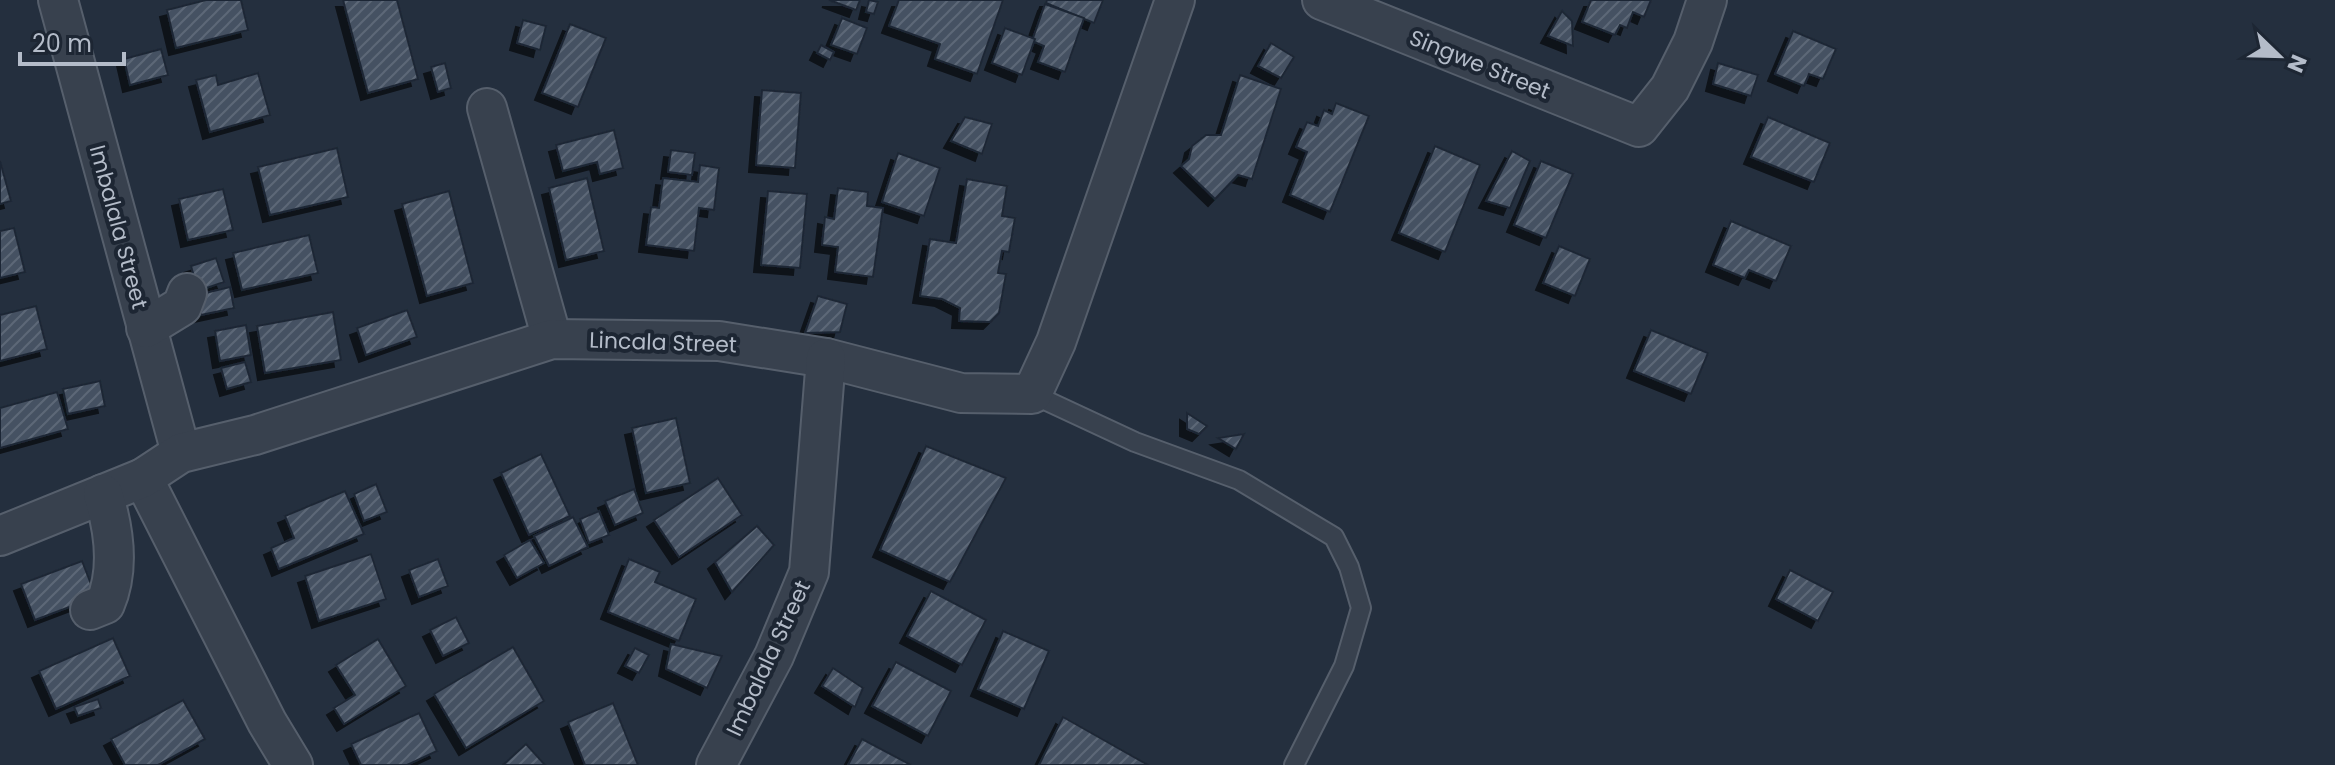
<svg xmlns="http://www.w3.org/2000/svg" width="2335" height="765" viewBox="0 0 2335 765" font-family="Poppins,sans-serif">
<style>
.building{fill:url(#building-hatch);stroke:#1f2835;stroke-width:2;filter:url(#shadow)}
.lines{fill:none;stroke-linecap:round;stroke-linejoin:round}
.lane-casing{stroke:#565f6c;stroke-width:22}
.street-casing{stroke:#565f6c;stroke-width:42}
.lane{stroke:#38414e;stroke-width:18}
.street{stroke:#38414e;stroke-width:38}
.labels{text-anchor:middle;stroke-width:8;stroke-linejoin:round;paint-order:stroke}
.street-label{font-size:22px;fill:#b4bcc9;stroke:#1d2633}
</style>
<defs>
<pattern id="building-hatch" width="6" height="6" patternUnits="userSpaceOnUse" patternTransform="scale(2)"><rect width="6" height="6" fill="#455162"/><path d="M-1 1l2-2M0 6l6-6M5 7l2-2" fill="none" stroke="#5d6877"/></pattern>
<filter id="shadow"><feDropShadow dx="-7" dy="7" stdDeviation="0" flood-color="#0009"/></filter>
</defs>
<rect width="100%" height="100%" fill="#242f3e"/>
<g class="building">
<polygon points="206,0 241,0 248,30 176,48 167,10"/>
<polygon points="343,0 397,0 418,79 368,93"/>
<polygon points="829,0 860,0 856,10"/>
<polygon points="869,0 878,2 874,14 866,12"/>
<polygon points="899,0 1003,0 977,74 935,59 940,44 889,26"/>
<polygon points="1047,0 1103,0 1094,23 1046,3"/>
<polygon points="1591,0 1651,0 1644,17 1633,12 1627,28 1620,25 1615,35 1582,22"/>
<polygon points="1045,4 1084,18 1065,72 1038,62 1044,46 1032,41"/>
<polygon points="1562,11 1572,21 1573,46 1548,36"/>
<polygon points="842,18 867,28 857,54 831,45"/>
<polygon points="523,20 546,26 540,50 517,43"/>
<polygon points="570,24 606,38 578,107 542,93"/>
<polygon points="1005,28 1035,39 1022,75 992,63"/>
<polygon points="1793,31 1836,49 1823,79 1809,74 1804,86 1775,74"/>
<polygon points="1271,43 1294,57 1281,78 1258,66"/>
<polygon points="821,45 834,52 830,60 817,53"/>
<polygon points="161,49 168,75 130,85 124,59"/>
<polygon points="445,63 451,88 438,92 431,67"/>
<polygon points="1718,63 1758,75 1751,96 1713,84"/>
<polygon points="258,73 270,115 210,132 196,80 216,75 218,85"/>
<polygon points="1240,75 1281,89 1252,179 1238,175 1215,199 1181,166 1189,159 1192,146 1206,135 1221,135"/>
<polygon points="762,90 801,93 795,168 756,165"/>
<polygon points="1336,103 1369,116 1330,212 1290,195 1307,152 1296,147 1307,122 1318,126 1324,110 1332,114"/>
<polygon points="965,117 992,124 982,154 951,141"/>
<polygon points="1768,117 1830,143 1814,182 1751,157"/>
<polygon points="614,130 623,168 600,174 597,162 563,171 556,145"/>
<polygon points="1435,146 1480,165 1445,252 1399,233"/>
<polygon points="337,148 348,197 270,215 258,167"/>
<polygon points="671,150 695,153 692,175 668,172"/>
<polygon points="1512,151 1530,161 1510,208 1486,201"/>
<polygon points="898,153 940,168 924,216 882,202"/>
<polygon points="0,161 11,201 0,204"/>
<polygon points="1541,161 1573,174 1546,238 1514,225"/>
<polygon points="700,165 719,168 714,210 699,208 694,251 646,245 651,207 659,208 663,178 698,182"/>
<polygon points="587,178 604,251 566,260 549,188"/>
<polygon points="967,179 1007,186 1002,216 1015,218 1009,252 1002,251 998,273 1006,274 999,313 990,322 959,321 960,308 942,299 920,296 930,239 956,243"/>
<polygon points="838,188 868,192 867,206 883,208 873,277 835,272 838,247 822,245 825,217 834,219"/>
<polygon points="223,189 233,230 188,240 179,199"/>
<polygon points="449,191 473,283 427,296 402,204"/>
<polygon points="768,191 807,194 800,268 761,265"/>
<polygon points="1731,221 1791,246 1776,281 1749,270 1745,278 1713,265"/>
<polygon points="14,228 25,272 0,278 0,231"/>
<polygon points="309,235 318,273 242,290 233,253"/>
<polygon points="1559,246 1590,259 1575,296 1543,283"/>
<polygon points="216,258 224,282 198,291 191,266"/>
<polygon points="230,287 234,308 201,315 197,295"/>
<polygon points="818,296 847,304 840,332 805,333"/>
<polygon points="36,306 47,349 0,361 0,315"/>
<polygon points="407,310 417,337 366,355 357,328"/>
<polygon points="333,312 341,360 265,373 257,326"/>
<polygon points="246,325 251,355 220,361 215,331"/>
<polygon points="1651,330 1708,353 1691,394 1634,371"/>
<polygon points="245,362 251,382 227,389 221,368"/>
<polygon points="100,381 105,406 68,414 63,389"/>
<polygon points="57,392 68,429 0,448 0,408"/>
<polygon points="1187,413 1207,426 1199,434 1187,429"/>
<polygon points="676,418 690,483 646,493 632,428"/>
<polygon points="1244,434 1236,449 1218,438"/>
<polygon points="926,446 1006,478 950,582 880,550"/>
<polygon points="541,454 570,516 529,535 501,473"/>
<polygon points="718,478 742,515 679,557 654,520"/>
<polygon points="376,484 387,512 364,521 354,494"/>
<polygon points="634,489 643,513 615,525 605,501"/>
<polygon points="345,491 364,534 279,569 271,548 294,538 285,516"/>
<polygon points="599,511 609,535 589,543 580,519"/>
<polygon points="573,517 588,547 549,566 534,536"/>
<polygon points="757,526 774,545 732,592 715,562"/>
<polygon points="530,540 544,563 517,578 504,555"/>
<polygon points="371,554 386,599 319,621 305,576"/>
<polygon points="438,559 448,586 419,597 409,570"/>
<polygon points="629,559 660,572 655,582 696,599 679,641 608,612"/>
<polygon points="82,561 96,597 35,620 21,584"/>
<polygon points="1790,570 1833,592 1818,621 1776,599"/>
<polygon points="931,591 986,620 962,665 907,636"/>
<polygon points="456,617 469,643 443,656 430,630"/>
<polygon points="1003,631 1049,651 1024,709 978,689"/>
<polygon points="113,638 130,676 56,709 39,671"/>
<polygon points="378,639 406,686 344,724 334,708 355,695 336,665"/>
<polygon points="671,644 722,656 707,688 666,669"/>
<polygon points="513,647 544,701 466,748 434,694"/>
<polygon points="635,648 649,655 639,673 625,666"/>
<polygon points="896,662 951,691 928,736 872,706"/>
<polygon points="833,668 863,688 855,707 822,686"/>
<polygon points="98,699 101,708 78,716 74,707"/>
<polygon points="183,700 205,739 158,765 125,765 111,739"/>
<polygon points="613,703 638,765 585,765 568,722"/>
<polygon points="419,713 437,751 407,765 361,765 351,744"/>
<polygon points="1063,717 1148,765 1039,765"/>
<polygon points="862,739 911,765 848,765"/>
<polygon points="526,744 545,765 503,765"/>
</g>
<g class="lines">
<g class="lane-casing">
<polyline id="lane" points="1032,394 1135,442 1239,480 1334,537 1349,567 1361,608 1344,666 1294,765"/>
</g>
<g class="street-casing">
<g id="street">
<polyline points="58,0 181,453"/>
<polyline points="1322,0 1639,127 1670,88 1693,42 1707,0"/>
<polyline points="487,108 552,339"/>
<polyline points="146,328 182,306 187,293"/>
<polyline points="143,478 267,722 293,765"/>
<polyline points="0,536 143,478 181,453 255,435 552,339 719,341 826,358 961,393 1032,394 1056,342 1175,0"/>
<path d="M90 610 105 604C120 569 114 529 103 494"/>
<polyline points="716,765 774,656 809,572 826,358"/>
</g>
</g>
<use href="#lane" class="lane"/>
<use href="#street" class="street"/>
</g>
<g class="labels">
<g class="street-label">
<text transform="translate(1480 64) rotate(22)" y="8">Singwe Street</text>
<text transform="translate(119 227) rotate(75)" y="8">Imbalala Street</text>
<text transform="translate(663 342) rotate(2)" y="8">Lincala Street</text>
<text transform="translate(768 658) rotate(-65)" y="8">Imbalala Street</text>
</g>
</g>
<g transform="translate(2279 56) rotate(113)" stroke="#1d2633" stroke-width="6" paint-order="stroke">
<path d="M0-6L14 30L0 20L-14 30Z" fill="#b4bcc9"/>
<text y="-12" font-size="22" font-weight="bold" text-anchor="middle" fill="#b4bcc9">N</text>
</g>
<path d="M20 52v12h104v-12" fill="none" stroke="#b4bcc9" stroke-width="4"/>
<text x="32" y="52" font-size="24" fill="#b4bcc9" stroke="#1d2633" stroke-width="6" paint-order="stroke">20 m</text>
</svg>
